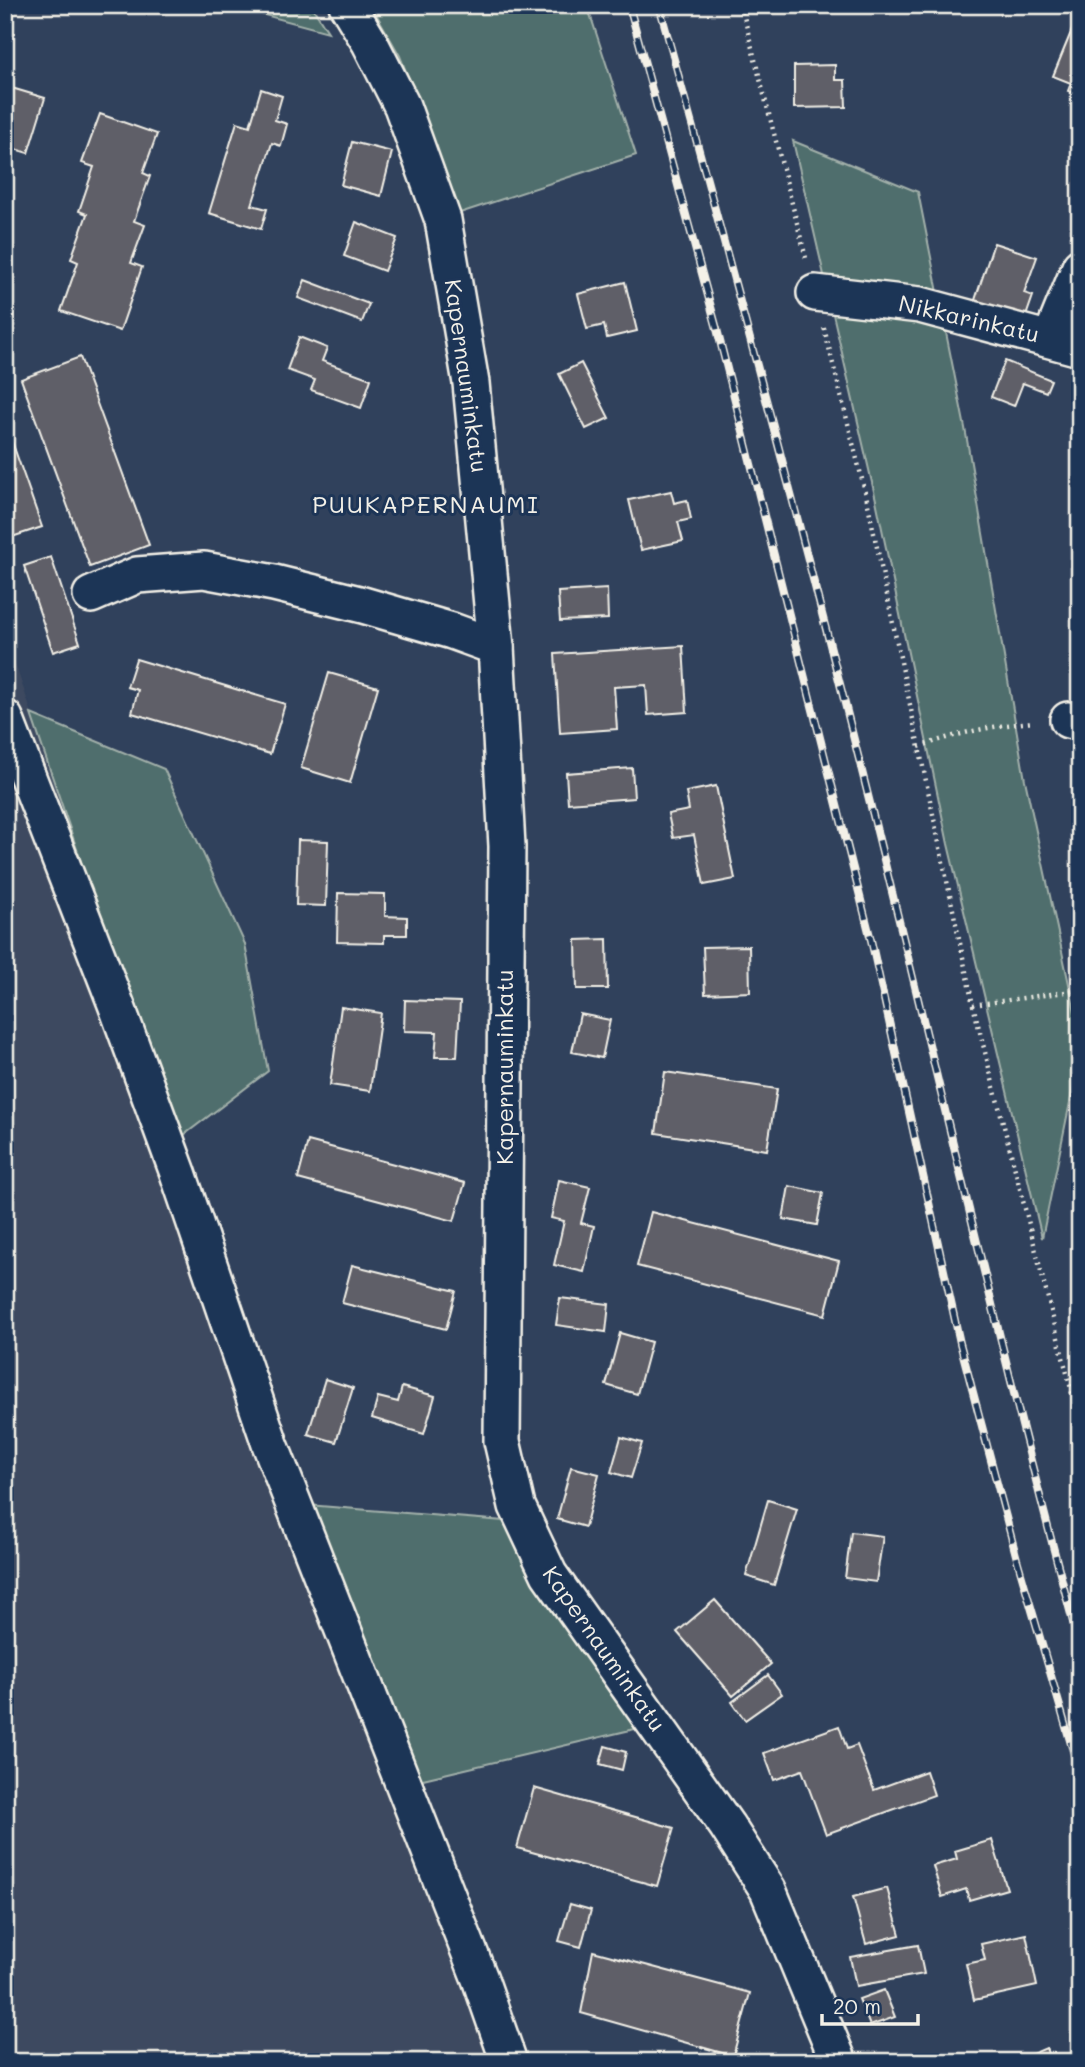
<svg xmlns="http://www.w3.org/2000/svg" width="1085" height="2067" viewBox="0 0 1085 2067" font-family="Mali,sans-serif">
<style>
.built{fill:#3e4a60}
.green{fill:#4f6e6d;stroke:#a2b0aa;stroke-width:2}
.building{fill:#5e5e68;stroke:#f4f1e8;stroke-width:2}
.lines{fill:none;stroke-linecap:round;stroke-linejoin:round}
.minor-casing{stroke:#f4f1e8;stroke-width:40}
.path{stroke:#f4f1e8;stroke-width:4.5;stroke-dasharray:2 5;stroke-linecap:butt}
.minor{stroke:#1d3557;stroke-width:35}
.rail-casing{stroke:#f4f1e8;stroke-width:8}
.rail{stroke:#1d3557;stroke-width:5;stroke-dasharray:16;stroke-linecap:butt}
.labels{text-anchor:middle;stroke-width:6;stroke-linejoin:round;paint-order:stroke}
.street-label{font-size:23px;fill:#f4f1e8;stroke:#1d3557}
.neighbourhood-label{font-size:24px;letter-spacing:2px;fill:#f4f1e8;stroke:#1d3557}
</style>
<rect width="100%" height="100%" fill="#30415c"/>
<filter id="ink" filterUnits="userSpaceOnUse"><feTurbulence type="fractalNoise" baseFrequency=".0143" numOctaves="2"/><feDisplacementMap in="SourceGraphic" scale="14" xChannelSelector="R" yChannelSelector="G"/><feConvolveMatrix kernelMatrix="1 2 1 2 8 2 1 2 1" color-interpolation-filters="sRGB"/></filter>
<g filter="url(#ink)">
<polygon class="built" points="5,634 176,1141 517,2062 5,2062"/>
<g class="green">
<polygon points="227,5 311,5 328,32"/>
<polygon points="371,5 587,5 636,155 460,213 400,56"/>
<polygon points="793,141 918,192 965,428 1025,780 1080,1035 1080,1054 1042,1238 948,844 876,500"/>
<polygon points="31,714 164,769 245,944 268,1071 176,1141"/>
<polygon points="295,1504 504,1521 539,1585 643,1727 406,1783"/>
</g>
<g class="building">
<polygon points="1072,30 1080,34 1080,95 1068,91 1071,83 1053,76"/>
<polygon points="835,65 835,80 845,80 846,107 794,108 794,66"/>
<polygon points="5,86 45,98 28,153 5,146"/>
<polygon points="261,89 282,96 275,120 287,124 281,146 272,143 252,205 267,209 261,229 209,213 237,122 250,126"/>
<polygon points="100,114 157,134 143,173 150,176 134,221 145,225 131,263 142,267 120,331 61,311 78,262 71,259 87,214 79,211 94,167 82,163"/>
<polygon points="352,142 392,152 381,196 341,185"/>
<polygon points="356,222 397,238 384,271 344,256"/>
<polygon points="994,243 1037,257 1024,293 1033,296 1025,319 974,303"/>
<polygon points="305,280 369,304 362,322 298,298"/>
<polygon points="625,282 637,331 607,338 604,325 587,329 578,294"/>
<polygon points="299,337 327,348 322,361 371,379 361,408 311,390 315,380 287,370"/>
<polygon points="80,357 149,545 90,567 21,379"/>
<polygon points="1005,361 1051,380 1046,392 1023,383 1014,406 991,397"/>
<polygon points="581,363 609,418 586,429 559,374"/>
<polygon points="10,436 42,527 12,537 5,516 5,438"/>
<polygon points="671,491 674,503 687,500 691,519 678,522 683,541 641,550 629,500"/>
<polygon points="51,557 80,643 53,652 24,566"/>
<polygon points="607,589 608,619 560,621 558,592"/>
<polygon points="683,646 687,712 648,715 646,685 614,687 617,729 560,733 555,654"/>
<polygon points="136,659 285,704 270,754 132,713 138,690 127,687"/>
<polygon points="329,673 378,687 350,783 301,768"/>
<polygon points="632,768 634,798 568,803 566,773"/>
<polygon points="716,786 735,879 704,885 694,835 673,838 668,814 689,810 686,792"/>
<polygon points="298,840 328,841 326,906 296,905"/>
<polygon points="338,893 385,894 385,916 407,917 407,935 384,935 384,943 337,942"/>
<polygon points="607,939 608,989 577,989 576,940"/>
<polygon points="749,946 750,992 705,994 703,947"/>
<polygon points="405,1000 460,1002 457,1057 435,1057 437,1032 404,1031"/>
<polygon points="341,1007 381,1013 370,1091 330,1085"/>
<polygon points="580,1014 610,1020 602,1058 572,1052"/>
<polygon points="665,1072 777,1089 767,1150 656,1133"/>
<polygon points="308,1141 465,1183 454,1221 298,1179"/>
<polygon points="559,1180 590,1187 581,1223 594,1226 584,1272 554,1265 564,1221 551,1218"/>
<polygon points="789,1186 823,1193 817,1225 783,1219"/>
<polygon points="651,1212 839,1261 825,1315 637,1266"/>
<polygon points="352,1265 456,1291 446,1329 342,1303"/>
<polygon points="560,1298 609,1304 606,1332 556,1325"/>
<polygon points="620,1333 651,1342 637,1394 606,1385"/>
<polygon points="325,1379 353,1388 336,1442 308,1434"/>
<polygon points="402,1387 435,1396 424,1434 372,1418 378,1397 398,1402"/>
<polygon points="621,1437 642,1443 631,1478 611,1472"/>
<polygon points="571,1467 599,1474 585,1527 557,1519"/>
<polygon points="768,1500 797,1509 774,1585 746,1576"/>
<polygon points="851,1532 883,1536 876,1582 845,1578"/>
<polygon points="715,1600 771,1664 733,1696 677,1632"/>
<polygon points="768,1675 782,1694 745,1720 732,1702"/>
<polygon points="839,1726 847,1749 857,1745 874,1790 926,1771 934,1795 826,1834 802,1770 774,1780 764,1753"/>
<polygon points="605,1746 626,1752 622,1770 600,1764"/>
<polygon points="534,1788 674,1828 657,1886 517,1848"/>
<polygon points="992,1840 1007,1889 969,1900 966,1889 942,1897 933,1866 957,1859 955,1851"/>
<polygon points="887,1888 900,1935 866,1944 853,1897"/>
<polygon points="570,1904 591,1910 581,1947 559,1941"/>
<polygon points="1026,1934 1037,1986 974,2000 966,1964 985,1960 981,1944"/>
<polygon points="918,1945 924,1974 856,1986 850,1957"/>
<polygon points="593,1951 750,1993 733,2056 581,2013"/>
<polygon points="884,1990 895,2017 870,2026 859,1999"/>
<polygon points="1046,2048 1051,2062 1014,2062"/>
</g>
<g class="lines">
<g class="minor-casing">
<g id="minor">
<polyline points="347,5 370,43 402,106 443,220 471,383 496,647 507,846 502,1441 517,1506 549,1574 727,1826 768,1890 839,2062"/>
<polyline points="815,293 920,305 1080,348"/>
<polyline points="1051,338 1080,267"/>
<polyline points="91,595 137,575 204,570 274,583 363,605 452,631 496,647"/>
<polyline points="5,718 116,1004 178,1173 270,1444 480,1979 509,2062"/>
<polyline points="1068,720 1080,722"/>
</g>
</g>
<g class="path">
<polyline points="741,5 807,262"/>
<polyline points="824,328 866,495 973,1005 1080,1424"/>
<path d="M919 747C958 733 994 725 1035 722"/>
<polyline points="973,1005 1080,990"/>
</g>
<use href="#minor" class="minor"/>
<g class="rail-casing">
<g id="rail">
<polyline points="629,5 717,329 871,940 960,1343 1017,1559 1080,1775"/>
<path d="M659 5C745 315 827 625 903 937 961 1174 1016 1412 1080 1648"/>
</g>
</g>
<use href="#rail" class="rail"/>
</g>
</g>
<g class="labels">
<g class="street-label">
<text transform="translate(969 319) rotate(13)" y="8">Nikkarinkatu</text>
<text transform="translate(466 376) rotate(82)" y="8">Kapernauminkatu</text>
<text transform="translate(505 1067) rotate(-90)" y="8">Kapernauminkatu</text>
<text transform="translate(604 1649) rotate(55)" y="8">Kapernauminkatu</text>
</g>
<g class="neighbourhood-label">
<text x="426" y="513">PUUKAPERNAUMI</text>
</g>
</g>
<rect width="1085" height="2067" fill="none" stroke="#1d3557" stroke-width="28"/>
<rect x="14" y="14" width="1057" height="2039" fill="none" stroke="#f4f1e8" stroke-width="2.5" filter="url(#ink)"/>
<path d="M822 2014v10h96v-10" fill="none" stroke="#f4f1e8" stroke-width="3.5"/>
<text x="833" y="2014" font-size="21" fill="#f4f1e8" stroke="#1d3557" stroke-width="5" paint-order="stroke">20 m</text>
</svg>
